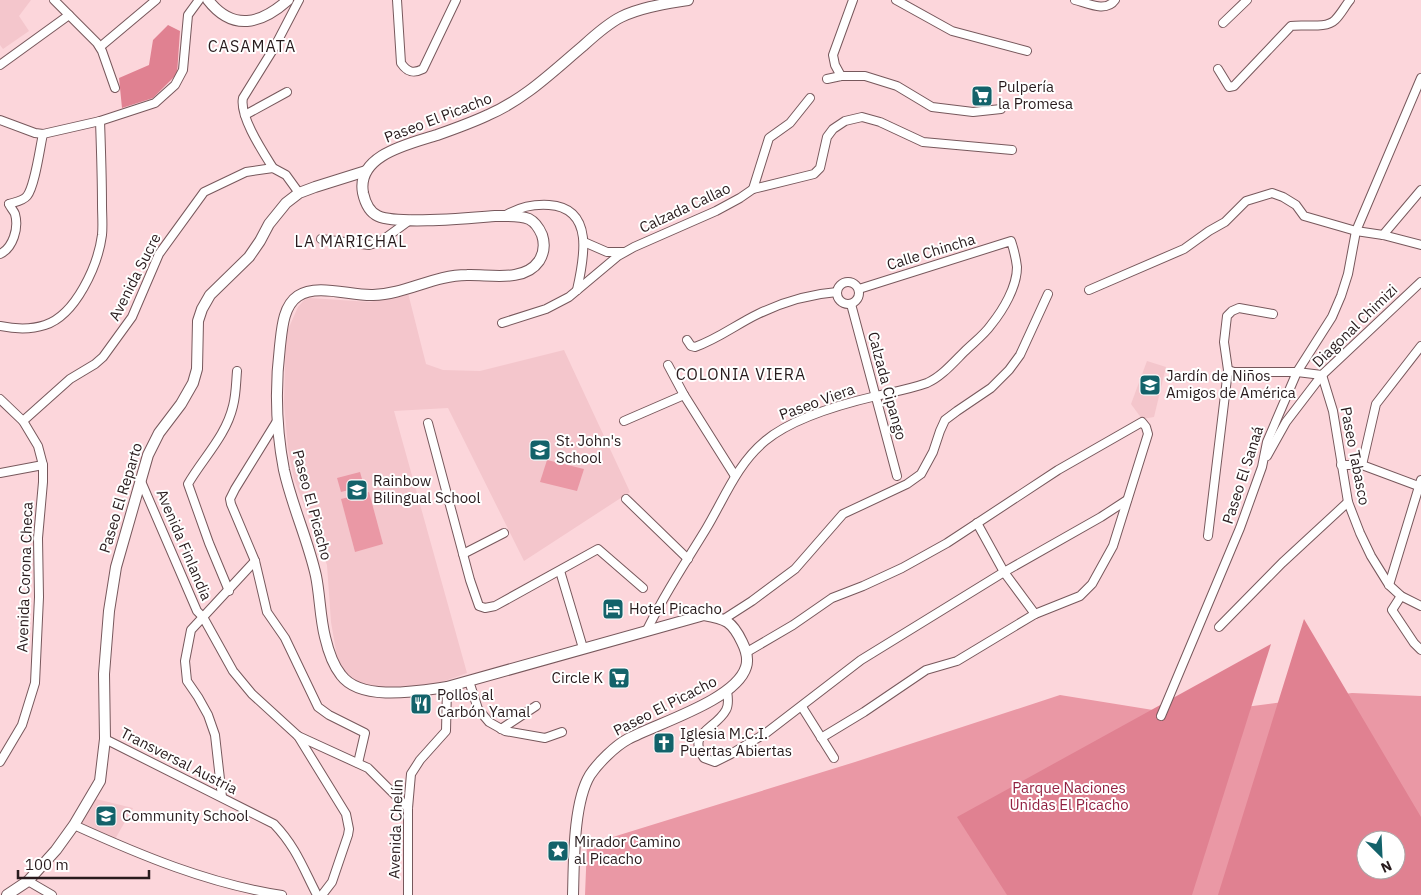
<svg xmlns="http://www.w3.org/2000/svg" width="1421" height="895" viewBox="0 0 1421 895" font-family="'IBM Plex Sans',sans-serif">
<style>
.built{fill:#f4c6cc}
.green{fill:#ea98a5;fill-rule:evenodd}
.forest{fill:#e08191;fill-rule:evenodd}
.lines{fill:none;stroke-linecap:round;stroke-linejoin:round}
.street-casing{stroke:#77585c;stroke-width:10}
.secondary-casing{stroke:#77585c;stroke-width:12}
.street{stroke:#fff;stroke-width:8}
.secondary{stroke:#fff;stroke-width:10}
.labels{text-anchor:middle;stroke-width:4;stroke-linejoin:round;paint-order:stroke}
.poi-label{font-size:15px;fill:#281b1d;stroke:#fff;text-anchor:start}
.street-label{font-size:15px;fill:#281b1d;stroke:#fff}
.park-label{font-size:15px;fill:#922141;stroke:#fff}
.neighbourhood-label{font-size:16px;letter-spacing:1px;fill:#281b1d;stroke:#fff}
</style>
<rect width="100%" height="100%" fill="#fcd6db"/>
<g class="built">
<polygon points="0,0 31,0 19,16 29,31 3,49 0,45"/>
<polygon points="408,293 426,364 443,370 480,371 564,350 630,492 524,561 448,408 394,411 467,673 434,685 386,689 356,684 341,668 337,657 331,622 327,565 294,479 288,449 284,403 286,334 298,307 304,300 310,298 370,302"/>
<polygon points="1147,361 1166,367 1154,417 1142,419 1131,404"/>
<polygon points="96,799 133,808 115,839 79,825"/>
</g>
<g class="green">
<polygon points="547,460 584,469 577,491 540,482"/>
<polygon points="360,472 364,486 341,492 337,478"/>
<polygon points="369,492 383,544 355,552 341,499"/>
<path d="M1352 693 1421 696V895H585L587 845 855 762 1060 695 1184 715ZM1366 840H1396V870H1366Z"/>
</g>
<g class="forest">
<polygon points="168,25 180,31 177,74 153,98 122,108 119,78 149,65 153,40"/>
<path d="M1304 619 1421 817V895H1218ZM1366 840H1396V870H1366Z"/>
<polygon points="1271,644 1192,895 1007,895 957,817"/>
</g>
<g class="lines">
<g class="street-casing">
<g id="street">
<polyline points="54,0 97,43 102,51 115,88"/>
<path d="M397 0 401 63C407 72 413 74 423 69L456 0"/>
<polyline points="896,0 952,31 1027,51"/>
<path d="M1075 0C1087 3 1106 13 1115 0"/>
<polyline points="1223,23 1247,0"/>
<polyline points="100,47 156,0"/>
<polyline points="0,65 69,15"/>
<path d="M1218 69 1229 87 1234 86 1291 26C1304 24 1326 29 1335 20 1341 14 1345 6 1350 0"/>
<polyline points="841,76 835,65 833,55 853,0"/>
<polyline points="827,79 841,76 865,76 897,86 932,107 973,112 1001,109"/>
<polyline points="245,115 287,92"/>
<polyline points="0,120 35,133 43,134 100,121 155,103 175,85 183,70 188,15 199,0"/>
<path d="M273 168C263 152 239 116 243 98L274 48 299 0"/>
<polyline points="753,189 769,138 790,123 810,98"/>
<path d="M9 204C15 202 23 201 27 196 35 186 40 147 43 134"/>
<path d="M504 216C519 207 532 204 549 205 595 208 584 259 577 290"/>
<polyline points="1383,235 1421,190"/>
<polyline points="321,239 369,245 380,242 410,220"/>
<polyline points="584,242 607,252 623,252"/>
<path d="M0 254C13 248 19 228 15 214 14 211 10 207 9 204"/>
<circle cx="848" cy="293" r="11"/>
<polyline points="1089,290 1184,249 1209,231 1225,222 1246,201 1272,193 1283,197 1296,205 1304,216 1356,231 1383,235 1421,245"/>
<polyline points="851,304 897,476"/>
<polyline points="502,323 546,309 569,297 618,256 634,247 716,211 740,198 753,189 814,174 820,168 827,137 833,129 845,121 862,117 880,122 923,142 1012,150"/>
<path d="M0 326C15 329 30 330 45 325 76 315 98 265 102 235 103 225 102 215 102 205 102 177 101 149 100 121"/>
<path d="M687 340 691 346 695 347C718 339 737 324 758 314 783 302 810 294 837 292"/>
<polyline points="668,365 684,395 735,476"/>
<polyline points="1228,370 1234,372 1297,372 1322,375"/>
<polyline points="1322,375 1333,411 1348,502 1360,533 1371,556 1389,585 1401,596 1421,606"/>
<polyline points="0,399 23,421 38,446 43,465 43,482 38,538 39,597 35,683 22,725 0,762"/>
<polyline points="23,421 70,379 95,364 103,357 132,317 159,254 204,192 246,172 273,168 286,175 299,193"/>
<polyline points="277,421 235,489 230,499 231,504 255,561 267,612 285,638 318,707 329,715 365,733 358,763"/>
<polyline points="624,421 684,395"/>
<polyline points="428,423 470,580 479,606 485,608 495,606 598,549 643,588"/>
<polyline points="1267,456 1286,422 1322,375 1421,282"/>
<polyline points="1341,465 1362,465 1421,487"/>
<polyline points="1362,465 1376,404 1421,346"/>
<polyline points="0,473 43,465"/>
<polyline points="140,479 197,611 203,617 233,671 252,694 298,736 346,814 349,829 348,835 332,882 322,895"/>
<polyline points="626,499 688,559"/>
<polyline points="977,523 1004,572 1035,614"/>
<polyline points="1208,536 1228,370 1224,342 1227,316 1232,311 1239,308 1273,314"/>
<polyline points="463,554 504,533"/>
<polyline points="560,571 583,648"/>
<polyline points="1389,585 1421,480"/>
<path d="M229 591 209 543 188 484C203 458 226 436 233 406 236 395 236 383 237 371"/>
<polyline points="1401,596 1392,610 1414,643 1421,650"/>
<polyline points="724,619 752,601 795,569 843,514 907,484 921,474 933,452 940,431 945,420 957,411 991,388 1009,370 1020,355 1048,294"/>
<polyline points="1219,627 1282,563 1348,502"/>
<path d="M647 630C664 594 686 562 706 529 724 499 737 464 765 441 791 419 842 404 876 396 893 392 910 389 927 383 941 377 953 363 964 352 973 343 984 335 991 325 1003 310 1017 287 1017 267 1016 259 1014 250 1011 241L859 289"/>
<polyline points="747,652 793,625 832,598 863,586 902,568 947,543 1058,470 1142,422 1146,427 1148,434 1113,546 1092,584 1080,596 1035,614 957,661 926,670 864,712 821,738"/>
<polyline points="469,681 478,709 489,722 505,731 545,738 562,732"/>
<path d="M727 691C728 697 729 705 726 710 716 729 686 733 704 758L715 762 731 754 766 733 861 660 1004 572 1101 517 1127 500"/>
<polyline points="802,707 834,758"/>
<polyline points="1161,716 1240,528 1262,467 1267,442 1297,372 1332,317 1341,296 1348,274 1356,231 1421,78"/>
<polyline points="501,729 536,706"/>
<polyline points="298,736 368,768 408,808"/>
<path d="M105 739 274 824C296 847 303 868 317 895"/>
<polyline points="222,797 215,735 208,715 198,697 187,681 185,661 191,630 255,561"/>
<path d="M74 825C140 855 209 884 282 895"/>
<polyline points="28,881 52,895"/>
<polyline points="408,895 408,808 411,774 420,760 446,731 447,687"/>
</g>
</g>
<g class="secondary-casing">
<g id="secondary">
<path d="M208 0C233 32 261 24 288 0"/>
<polyline points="7,895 28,881 56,850 74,825 100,781 105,739 104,674 109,611 116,567 148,455 159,433 181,404 193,383 197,369 198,321 202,309 210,295 249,257 260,241 269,224 286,203 299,193 315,187 366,171"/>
<path d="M573 895C574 863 573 803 590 775 598 763 615 746 628 739 658 723 736 700 746 667 749 658 746 650 742 642 732 621 726 619 704 615L447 687C418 691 361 702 341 675 333 665 328 650 325 637 320 617 320 596 316 576 308 540 292 506 284 470 276 429 275 387 280 346 282 329 283 306 298 296 317 283 351 296 373 295 406 294 434 275 467 275 489 274 524 283 539 261 544 253 545 244 542 235 539 228 535 222 529 219 519 215 505 216 495 216 469 218 398 225 378 216 369 212 365 202 363 193 356 155 409 144 437 135 454 129 471 123 488 115 525 99 552 72 583 46 594 36 607 24 621 17 642 7 665 4 688 0"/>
</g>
</g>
<use href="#street" class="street"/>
<use href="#secondary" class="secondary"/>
</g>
<defs>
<g id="supermarket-square" transform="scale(1.125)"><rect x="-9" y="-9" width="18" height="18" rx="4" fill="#13626a" stroke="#fff"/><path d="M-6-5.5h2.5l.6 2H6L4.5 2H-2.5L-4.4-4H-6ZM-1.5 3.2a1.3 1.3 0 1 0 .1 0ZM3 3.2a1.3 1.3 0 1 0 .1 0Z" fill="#fff"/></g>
<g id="school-square" transform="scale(1.125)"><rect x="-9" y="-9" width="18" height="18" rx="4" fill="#13626a" stroke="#fff"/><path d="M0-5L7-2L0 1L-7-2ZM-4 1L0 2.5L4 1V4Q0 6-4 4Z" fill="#fff"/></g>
<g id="hotel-square" transform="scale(1.125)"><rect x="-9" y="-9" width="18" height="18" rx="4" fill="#13626a" stroke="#fff"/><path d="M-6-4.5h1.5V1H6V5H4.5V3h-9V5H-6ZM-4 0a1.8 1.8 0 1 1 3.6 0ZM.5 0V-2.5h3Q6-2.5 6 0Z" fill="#fff"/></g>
<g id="restaurant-square" transform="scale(1.125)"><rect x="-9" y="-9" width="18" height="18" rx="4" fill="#13626a" stroke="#fff"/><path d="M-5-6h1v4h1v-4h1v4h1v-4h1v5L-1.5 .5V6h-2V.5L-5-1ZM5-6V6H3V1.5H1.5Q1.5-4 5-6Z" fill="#fff"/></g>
<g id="church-square" transform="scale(1.125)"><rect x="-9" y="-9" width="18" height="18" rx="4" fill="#13626a" stroke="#fff"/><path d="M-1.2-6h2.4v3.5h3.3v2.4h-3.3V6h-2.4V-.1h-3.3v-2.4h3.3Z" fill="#fff"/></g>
<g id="sight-square" transform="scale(1.125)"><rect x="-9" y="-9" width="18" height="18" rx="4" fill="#13626a" stroke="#fff"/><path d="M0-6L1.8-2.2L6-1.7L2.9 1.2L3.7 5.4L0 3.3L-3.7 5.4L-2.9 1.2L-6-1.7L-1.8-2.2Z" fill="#fff"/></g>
</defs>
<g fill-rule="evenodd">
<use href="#supermarket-square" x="982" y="96"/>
<use href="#school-square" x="1150" y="385"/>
<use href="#school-square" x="540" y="450"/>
<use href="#school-square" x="357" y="490"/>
<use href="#hotel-square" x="613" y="609"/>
<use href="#supermarket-square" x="619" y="678"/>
<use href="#restaurant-square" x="421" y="704"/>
<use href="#church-square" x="664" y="743"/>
<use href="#school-square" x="106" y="816"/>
<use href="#sight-square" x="558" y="851"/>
</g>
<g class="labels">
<g class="poi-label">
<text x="998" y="92">Pulpería<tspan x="998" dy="17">la Promesa</tspan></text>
<text x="1166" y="381">Jardín de Niños<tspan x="1166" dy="17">Amigos de América</tspan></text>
<text x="556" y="446">St. John's<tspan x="556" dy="17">School</tspan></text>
<text x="373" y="486">Rainbow<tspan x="373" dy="17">Bilingual School</tspan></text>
<text x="629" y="614">Hotel Picacho</text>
<text x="603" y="683" text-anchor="end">Circle K</text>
<text x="437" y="700">Pollos al<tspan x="437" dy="17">Carbón Yamal</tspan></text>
<text x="680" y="739">Iglesia M.C.I.<tspan x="680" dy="17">Puertas Abiertas</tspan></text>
<text x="122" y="821">Community School</text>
<text x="574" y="847">Mirador Camino<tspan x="574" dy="17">al Picacho</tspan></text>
</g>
<g class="street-label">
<text transform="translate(438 118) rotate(-21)" y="5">Paseo El Picacho</text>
<text transform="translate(685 208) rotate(-25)" y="5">Calzada Callao</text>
<text transform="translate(931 252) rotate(-17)" y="5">Calle Chincha</text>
<text transform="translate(135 277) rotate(-63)" y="5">Avenida Sucre</text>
<text transform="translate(1355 326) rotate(-44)" y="5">Diagonal Chimizi</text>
<text transform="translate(887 386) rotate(75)" y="5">Calzada Cipango</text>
<text transform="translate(817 402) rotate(-20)" y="5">Paseo Viera</text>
<text transform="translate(1355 456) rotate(79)" y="5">Paseo Tabasco</text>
<text transform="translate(1243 475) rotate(-72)" y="5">Paseo El Sanaá</text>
<text transform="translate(121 498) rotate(-73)" y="5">Paseo El Reparto</text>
<text transform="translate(312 505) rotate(75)" y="5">Paseo El Picacho</text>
<text transform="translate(184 545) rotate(67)" y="5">Avenida Finlandia</text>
<text transform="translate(25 577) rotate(-88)" y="5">Avenida Corona Checa</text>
<text transform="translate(665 706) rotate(-27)" y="5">Paseo El Picacho</text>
<text transform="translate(179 761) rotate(27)" y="5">Transversal Austria</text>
<text transform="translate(396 829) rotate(-88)" y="5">Avenida Chelín</text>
</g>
<g class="park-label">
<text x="1069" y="793">Parque Naciones<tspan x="1069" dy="17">Unidas El Picacho</tspan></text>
</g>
<g class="neighbourhood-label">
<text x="252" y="52">CASAMATA</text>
<text x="351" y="247">LA MARICHAL</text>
<text x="741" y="380">COLONIA VIERA</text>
</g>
</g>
<g transform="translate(1381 855) rotate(156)"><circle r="24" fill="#ffffff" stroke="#a9a4a5"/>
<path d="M0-4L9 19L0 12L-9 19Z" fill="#13626a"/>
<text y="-8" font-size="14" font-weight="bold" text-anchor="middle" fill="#281b1d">N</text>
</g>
<path d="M18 870v8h131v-8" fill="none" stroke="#281b1d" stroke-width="2.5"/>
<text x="25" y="870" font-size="15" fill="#281b1d" stroke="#ffffff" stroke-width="4" paint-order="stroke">100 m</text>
</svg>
